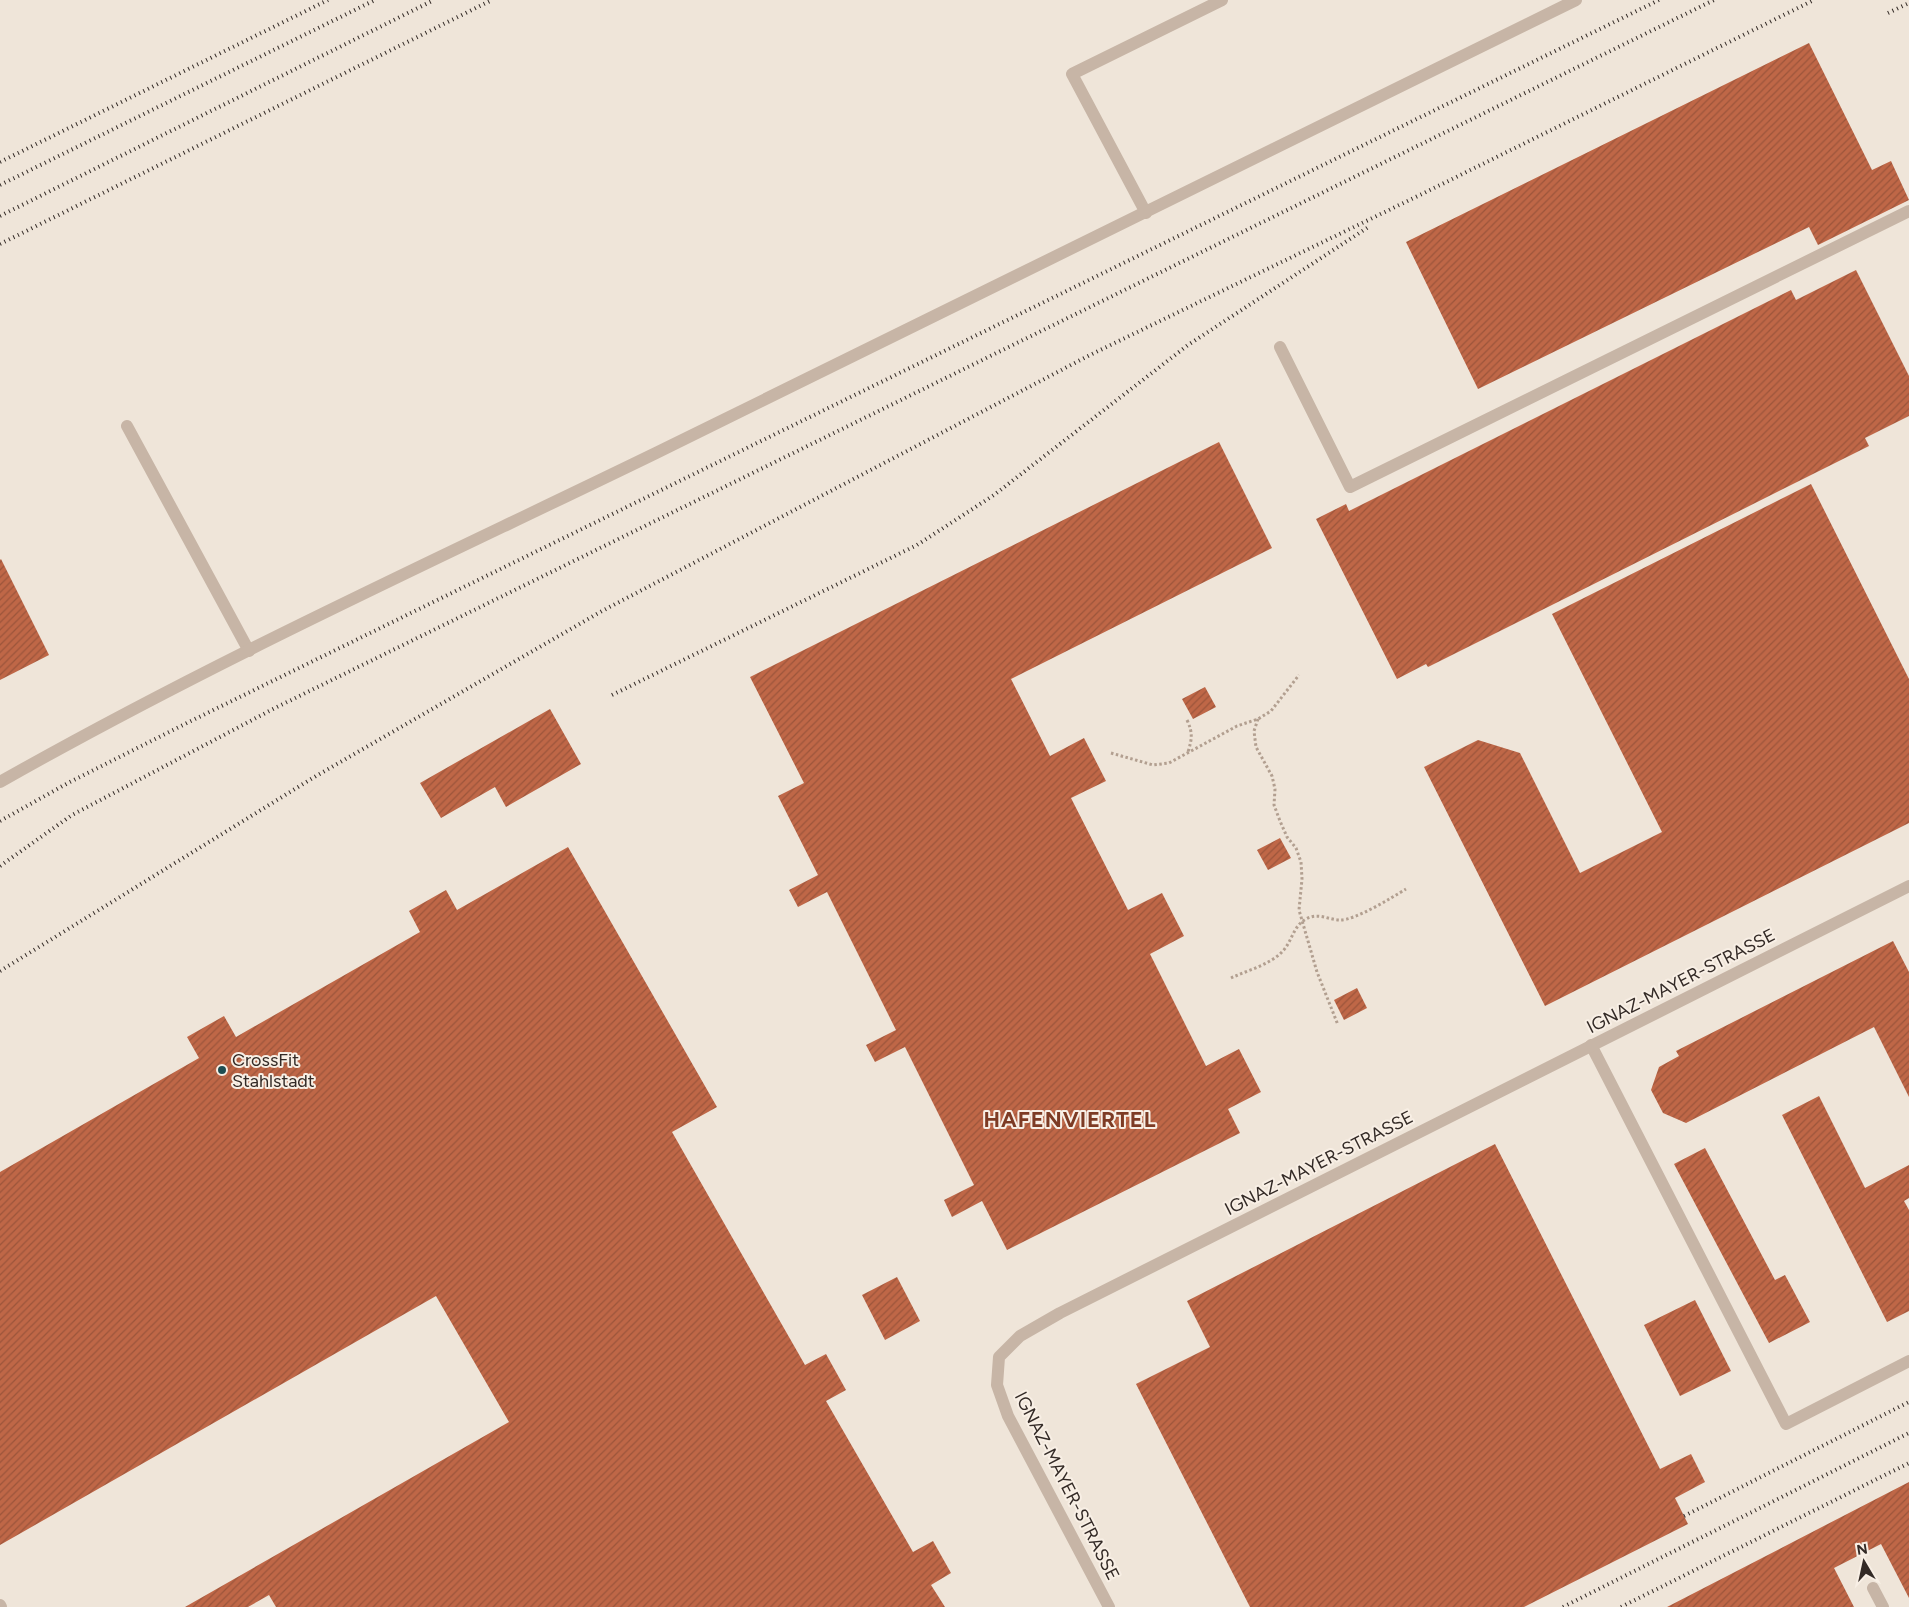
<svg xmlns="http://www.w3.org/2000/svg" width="1909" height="1607" viewBox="0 0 1909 1607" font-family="Figtree,sans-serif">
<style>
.building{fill:url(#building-hatch)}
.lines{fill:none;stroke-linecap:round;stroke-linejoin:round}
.path{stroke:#b29f90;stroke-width:3;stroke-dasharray:2.5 2.5;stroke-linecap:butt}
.service{stroke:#c7b5a6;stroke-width:12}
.minor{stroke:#c7b5a6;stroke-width:12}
.rail{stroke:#332a26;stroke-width:4;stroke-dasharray:1 4;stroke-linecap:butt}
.poi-dot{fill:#1e4d52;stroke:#f8efe5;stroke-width:2}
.labels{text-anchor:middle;stroke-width:4;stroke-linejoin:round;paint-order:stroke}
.street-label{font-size:18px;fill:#332a26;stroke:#f8efe5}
.poi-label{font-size:18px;fill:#332a26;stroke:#f8efe5;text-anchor:start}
.district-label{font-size:22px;font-weight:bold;letter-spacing:1px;fill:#7d3b24;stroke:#f8efe5}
</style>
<defs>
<pattern id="building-hatch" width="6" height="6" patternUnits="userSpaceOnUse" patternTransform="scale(1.25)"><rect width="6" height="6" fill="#bf6747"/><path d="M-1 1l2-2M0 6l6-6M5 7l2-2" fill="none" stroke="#9c553b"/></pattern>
</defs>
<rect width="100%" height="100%" fill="#efe5d9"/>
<g class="building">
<polygon points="1809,43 1872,170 1891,161 1909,200 1818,245 1809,227 1478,389 1406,242"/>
<polygon points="1856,270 1909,376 1909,416 1865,438 1869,446 1428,667 1426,664 1397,679 1316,519 1346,504 1349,511 1791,290 1796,300"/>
<polygon points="1219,442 1272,548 1011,679 1050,756 1084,738 1106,781 1071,798 1128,910 1162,893 1184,936 1150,954 1206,1066 1239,1049 1261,1092 1228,1109 1240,1133 1007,1250 982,1201 952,1217 944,1200 974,1185 905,1047 875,1062 866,1045 896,1030 827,892 798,907 789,890 818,875 778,796 804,783 750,677"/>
<polygon points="1811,484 1909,679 1909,823 1545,1006 1424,767 1478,740 1520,753 1580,873 1662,832 1552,614"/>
<polygon points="1,559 49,655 0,680 0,560"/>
<polygon points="1205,687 1216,707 1193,719 1182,699"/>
<polygon points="550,709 581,764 506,807 495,787 441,818 420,783"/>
<polygon points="1280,838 1291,858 1268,870 1257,850"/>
<polygon points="568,847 717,1107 672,1132 805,1365 826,1354 846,1390 826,1401 913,1552 933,1541 951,1573 931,1585 945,1607 276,1607 269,1595 248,1607 185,1607 509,1422 436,1296 0,1545 0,1172 199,1058 187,1037 224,1016 236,1037 420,932 409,911 446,890 457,910"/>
<polygon points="1893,941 1909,972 1909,1097 1874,1027 1686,1123 1663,1113 1651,1090 1659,1067 1679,1056 1676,1051"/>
<polygon points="1357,988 1367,1008 1344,1020 1334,1000"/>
<polygon points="1819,1096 1865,1188 1909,1165 1909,1198 1904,1201 1909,1210 1909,1311 1887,1322 1782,1115"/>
<polygon points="1495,1144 1660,1469 1691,1454 1705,1482 1675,1498 1688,1524 1524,1607 1250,1607 1136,1384 1210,1347 1187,1301"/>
<polygon points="1705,1148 1775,1280 1785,1275 1810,1322 1769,1343 1674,1164"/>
<polygon points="897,1277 920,1321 885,1340 862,1295"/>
<polygon points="1695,1300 1731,1371 1680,1396 1644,1325"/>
<polygon points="1909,1482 1909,1598 1881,1544 1834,1568 1854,1607 1667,1607"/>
</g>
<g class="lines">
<g class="path">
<polyline points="1258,719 1254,731 1256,747 1272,776 1275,789 1274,805 1280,821 1287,837 1296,848 1301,862 1302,879 1299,910 1317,972 1338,1025"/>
<path d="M1187 720C1193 733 1192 739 1188 752"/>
<polyline points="1111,753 1153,765 1169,763 1237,726 1258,719 1271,711 1299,675"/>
<path d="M1231 978C1248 970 1269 965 1282 952 1292 942 1293 926 1306 919 1318 912 1329 920 1340 920 1356 920 1391 898 1406 889"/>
</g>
<g class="service">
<polyline points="1146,213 1072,74 1222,0"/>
<polyline points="1280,347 1350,487 1909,211"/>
<polyline points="127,426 249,651"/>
<path d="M0 782C213 661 436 560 656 453 964 304 1270 152 1576 0"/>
<polyline points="1591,1045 1786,1424 1909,1361"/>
<polyline points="1873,1588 1883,1607"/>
<polyline points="0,1605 1,1607"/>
</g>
<polyline class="minor" points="1109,1607 1008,1416 997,1385 999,1357 1020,1336 1060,1313 1909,886"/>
<g class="rail">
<polyline points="1888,13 1909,3"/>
<polyline points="0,162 328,0"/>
<polyline points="0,185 375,0"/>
<polyline points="0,216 434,0"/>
<polyline points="0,244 492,0"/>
<polyline points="612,695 917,545 994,495 1188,345 1370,226"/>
<polyline points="0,821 68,783 191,721 1659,0"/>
<polyline points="0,866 72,815 275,708 1714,0"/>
<polyline points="0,971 316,776 602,611 1090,355 1424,193 1814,0"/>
<polyline points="1684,1516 1909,1402"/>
<polyline points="1563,1607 1909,1433"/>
<polyline points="1621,1607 1909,1463"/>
</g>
</g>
<circle class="poi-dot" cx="222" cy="1070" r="5"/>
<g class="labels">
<g class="street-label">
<text transform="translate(1681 981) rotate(-27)" y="6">IGNAZ-MAYER-STRASSE</text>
<text transform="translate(1319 1163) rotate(-27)" y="6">IGNAZ-MAYER-STRASSE</text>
<text transform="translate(1067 1486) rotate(63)" y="6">IGNAZ-MAYER-STRASSE</text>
</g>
<g class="poi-label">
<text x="232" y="1066">CrossFit<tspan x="232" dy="21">Stahlstadt</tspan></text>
</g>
<g class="district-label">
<text x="1070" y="1127">HAFENVIERTEL</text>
</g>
</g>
<g transform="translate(1864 1562) rotate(351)" stroke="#f8efe5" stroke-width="4" paint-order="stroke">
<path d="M0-4L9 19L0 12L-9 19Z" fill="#332a26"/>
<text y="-8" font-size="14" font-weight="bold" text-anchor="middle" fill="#332a26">N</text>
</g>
</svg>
